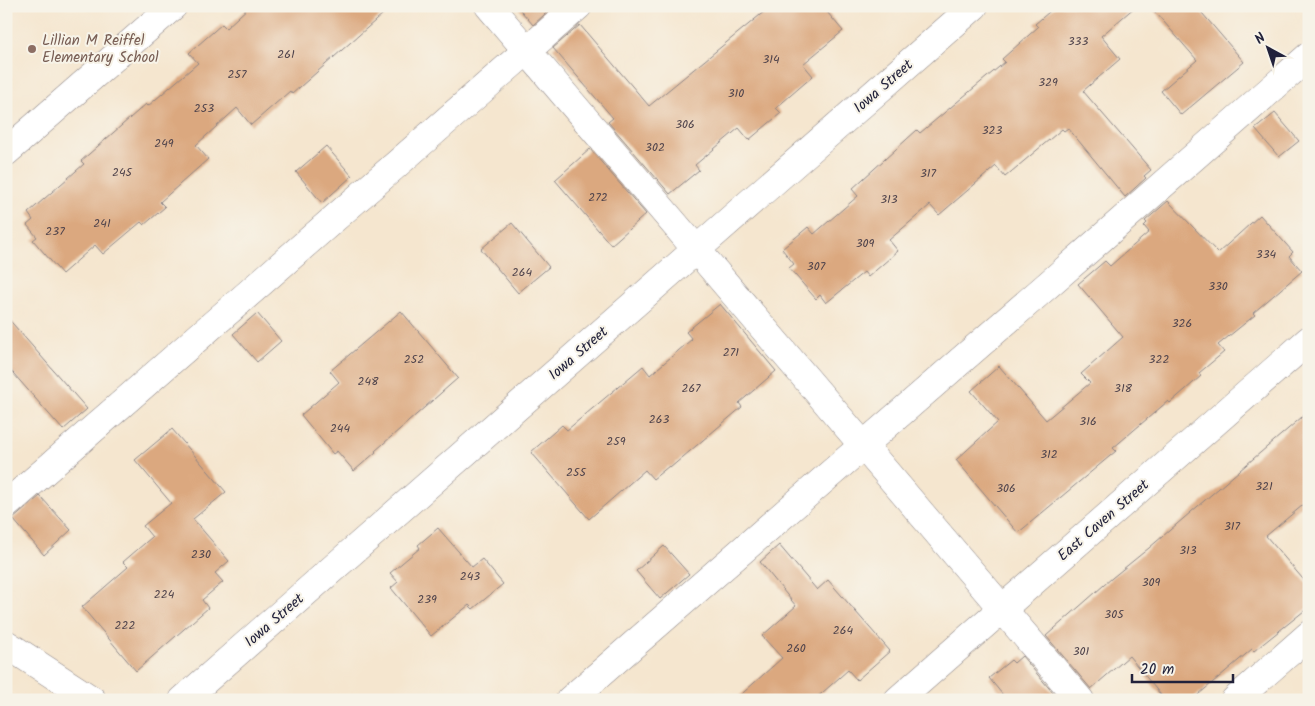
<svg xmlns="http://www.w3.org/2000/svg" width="1315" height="706" viewBox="0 0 1315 706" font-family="Kalam,sans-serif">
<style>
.building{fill:#dba87f}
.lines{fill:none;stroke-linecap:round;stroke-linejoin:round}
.minor-casing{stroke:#8c8485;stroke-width:29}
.minor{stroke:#fff;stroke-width:28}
.education-dot{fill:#8d6e63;stroke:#f7f3e8;stroke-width:2}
.labels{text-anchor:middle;stroke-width:4;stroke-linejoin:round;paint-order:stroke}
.number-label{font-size:12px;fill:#50444c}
.education-label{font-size:15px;fill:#785e54;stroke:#f7f3e8;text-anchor:start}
.street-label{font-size:15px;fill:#22223b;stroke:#f7f3e8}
</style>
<rect width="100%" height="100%" fill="#f7f3e8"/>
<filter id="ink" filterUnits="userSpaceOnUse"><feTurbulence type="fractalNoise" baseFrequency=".02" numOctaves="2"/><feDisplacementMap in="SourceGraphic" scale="10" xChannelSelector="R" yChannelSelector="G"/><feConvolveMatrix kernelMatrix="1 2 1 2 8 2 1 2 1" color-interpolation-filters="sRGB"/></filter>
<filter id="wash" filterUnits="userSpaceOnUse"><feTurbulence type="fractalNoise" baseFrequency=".0096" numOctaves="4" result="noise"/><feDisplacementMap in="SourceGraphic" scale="20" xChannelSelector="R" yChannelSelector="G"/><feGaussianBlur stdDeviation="1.12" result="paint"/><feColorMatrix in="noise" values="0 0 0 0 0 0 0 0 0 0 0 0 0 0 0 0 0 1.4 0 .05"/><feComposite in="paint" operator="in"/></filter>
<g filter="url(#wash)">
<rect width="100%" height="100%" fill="#f5e6cf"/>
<g id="blocks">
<g class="building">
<polygon points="250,6 392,6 292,94 290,91 251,125 237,108 196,145 208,159 160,202 165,207 144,225 141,222 103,254 95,245 62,274 33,240 37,237 27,225 33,220 28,213 84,164 81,161 146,104 148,106 198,63 189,53 222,24 226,28"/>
<polygon points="517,6 554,6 533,25"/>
<polygon points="771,6 822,6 843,31 803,64 813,76 776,108 781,113 749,140 739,128 695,165 699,170 670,194 608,122 613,118 553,48 580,25 649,106"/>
<polygon points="1056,6 1136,6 1101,36 1120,59 1083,91 1151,170 1144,176 1146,178 1125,197 1068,128 1064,131 1062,129 1005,177 996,166 939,215 930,205 889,240 898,251 868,277 864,272 826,303 820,295 816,299 789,268 794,264 782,249 808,227 814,234 858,196 852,189 917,130 920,133 1005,62 1002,59 1038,27 1035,24"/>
<polygon points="1150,6 1196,6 1244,62 1181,115 1161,91 1197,60"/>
<polygon points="1275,113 1299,141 1279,157 1255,129"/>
<polygon points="326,146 352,176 322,203 296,172"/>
<polygon points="590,149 646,214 611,245 555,180"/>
<polygon points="1168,201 1218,253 1260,215 1293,252 1289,256 1302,271 1253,313 1255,315 1218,345 1224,352 1199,373 1201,376 1170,403 1168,401 1113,448 1116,451 1018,533 956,460 998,422 971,391 999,366 1046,420 1090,383 1081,374 1123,337 1078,284 1105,261 1110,266 1149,232 1144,226 1147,223 1145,221"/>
<polygon points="512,223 549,267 518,293 481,249"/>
<polygon points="720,304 776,371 739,403 742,407 670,468 669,466 653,479 645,470 589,519 531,452 562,425 567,430 643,366 650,375 692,339 686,332"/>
<polygon points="401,311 458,378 375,451 376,452 354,471 337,451 333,454 301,415 339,382 330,371"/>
<polygon points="257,313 281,341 257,362 233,334"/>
<polygon points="6,316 87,409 63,430 6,365"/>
<polygon points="1309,411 1309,500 1266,536 1309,586 1309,607 1254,651 1252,649 1192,700 1165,700 1129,656 1091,689 1046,636 1112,578 1149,548"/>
<polygon points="172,429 226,492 193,519 229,561 215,573 223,582 202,600 208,608 136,671 82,607 128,567 123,562 152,537 143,526 171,503 135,460"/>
<polygon points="40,496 71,530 44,555 13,519"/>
<polygon points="438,528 472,567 482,559 503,584 473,609 469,605 431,636 391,588 398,582 390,573 420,548 418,545"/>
<polygon points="779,545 817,590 828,580 890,651 857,680 848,670 814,700 735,700 782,658 762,636 796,606 760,562"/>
<polygon points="664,546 689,574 660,599 636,571"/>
<polygon points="1022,656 1059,700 1007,700 989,678 1011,660 1014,663"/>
</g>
</g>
</g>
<g filter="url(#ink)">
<use href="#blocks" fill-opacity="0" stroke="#8c8485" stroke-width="1"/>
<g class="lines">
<g class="minor-casing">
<g id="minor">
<polyline points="489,6 1080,700"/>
<polyline points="6,152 173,6"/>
<polyline points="6,505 578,6"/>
<polyline points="6,644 92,700"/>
<polyline points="183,700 974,6"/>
<polyline points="570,700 1087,251 1309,56"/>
<polyline points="898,700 1309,340"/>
<polyline points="1235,700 1309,635"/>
</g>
</g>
<use href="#minor" class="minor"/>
</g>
</g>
<circle class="education-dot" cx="32" cy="49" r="5"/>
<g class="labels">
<g class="number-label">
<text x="1078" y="45">333</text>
<text x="286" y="58">261</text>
<text x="771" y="63">314</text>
<text x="237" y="78">257</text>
<text x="1048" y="86">329</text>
<text x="736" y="97">310</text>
<text x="204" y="112">253</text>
<text x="685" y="128">306</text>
<text x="992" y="134">323</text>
<text x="164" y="147">249</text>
<text x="655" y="151">302</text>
<text x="122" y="176">245</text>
<text x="928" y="177">317</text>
<text x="598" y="201">272</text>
<text x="889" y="203">313</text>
<text x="102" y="227">241</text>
<text x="55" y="235">237</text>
<text x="865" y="247">309</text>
<text x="1266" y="258">334</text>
<text x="816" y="270">307</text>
<text x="522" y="276">264</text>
<text x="1218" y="290">330</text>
<text x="1182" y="327">326</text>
<text x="731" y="356">271</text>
<text x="414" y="363">252</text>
<text x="1159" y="363">322</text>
<text x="368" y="385">248</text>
<text x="691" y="392">267</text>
<text x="1123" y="392">318</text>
<text x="659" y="423">263</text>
<text x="1088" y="425">316</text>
<text x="340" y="432">244</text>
<text x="616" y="445">259</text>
<text x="1049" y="458">312</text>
<text x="576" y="476">255</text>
<text x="1264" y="490">321</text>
<text x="1006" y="492">306</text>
<text x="1232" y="530">317</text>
<text x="1188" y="554">313</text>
<text x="201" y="558">230</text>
<text x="470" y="580">243</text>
<text x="1151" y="586">309</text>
<text x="164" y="598">224</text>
<text x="427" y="603">239</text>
<text x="1114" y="618">305</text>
<text x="125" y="629">222</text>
<text x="843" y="634">264</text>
<text x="796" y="652">260</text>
<text x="1081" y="655">301</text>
</g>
<g class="education-label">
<text x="42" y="45">Lillian M Reiffel<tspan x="42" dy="17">Elementary School</tspan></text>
</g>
<g class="street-label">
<text transform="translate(883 86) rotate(-41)" y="5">Iowa Street</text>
<text transform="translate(578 353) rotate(-41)" y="5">Iowa Street</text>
<text transform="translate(1103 520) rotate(-41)" y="5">East Caven Street</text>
<text transform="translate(274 620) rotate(-41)" y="5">Iowa Street</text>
</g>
</g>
<rect width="1315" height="706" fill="none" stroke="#f7f3e8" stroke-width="25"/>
<g transform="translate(1268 48) rotate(320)" stroke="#f7f3e8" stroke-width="4" paint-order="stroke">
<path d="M0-4L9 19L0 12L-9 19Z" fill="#22223b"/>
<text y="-8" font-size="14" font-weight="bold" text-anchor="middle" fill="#22223b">N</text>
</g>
<path d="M1132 674v8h101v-8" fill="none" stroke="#22223b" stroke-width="2.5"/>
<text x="1140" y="674" font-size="15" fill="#22223b" stroke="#f7f3e8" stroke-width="4" paint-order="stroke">20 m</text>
</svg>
